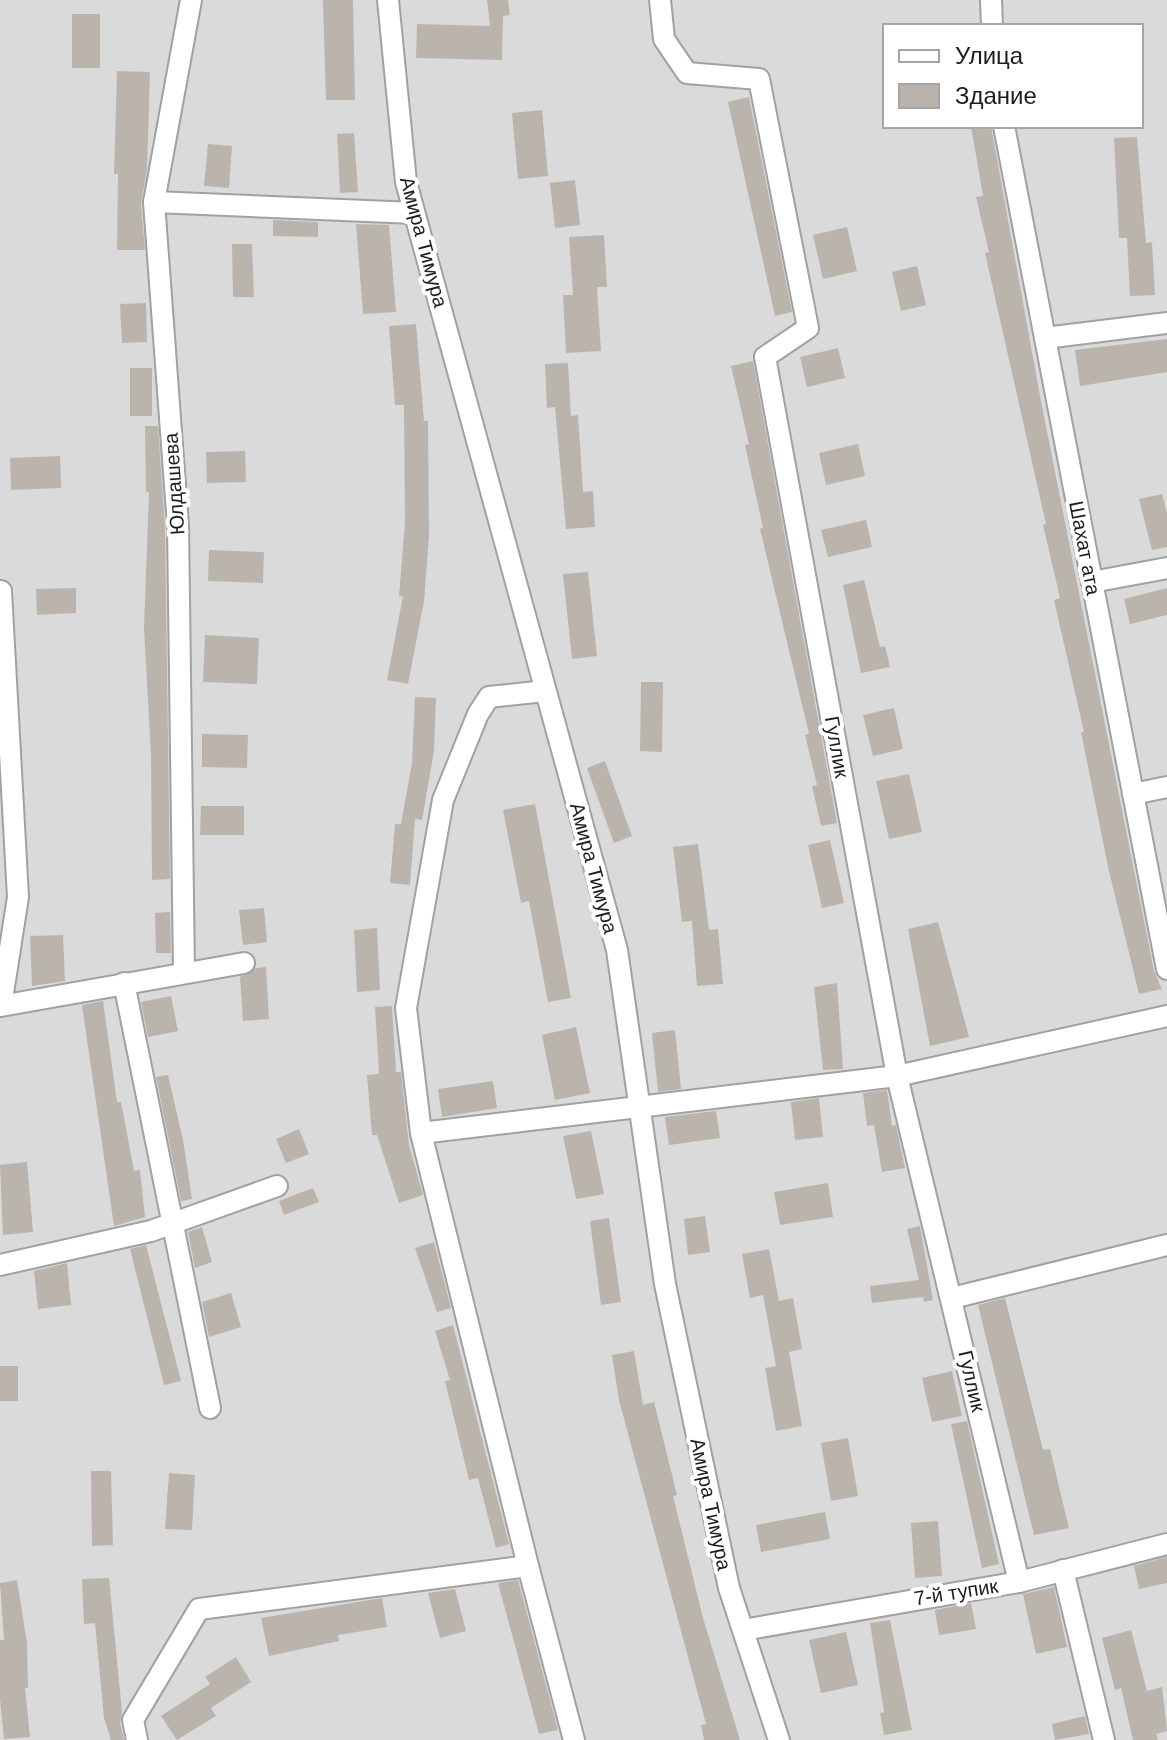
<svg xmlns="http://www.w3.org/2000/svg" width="1167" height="1740" viewBox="0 0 1167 1740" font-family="Arial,sans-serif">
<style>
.residential{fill:#dbdada;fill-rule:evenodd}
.building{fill:#bab4ad}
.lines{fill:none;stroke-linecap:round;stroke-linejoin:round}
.minor-casing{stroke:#a1a1a1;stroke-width:24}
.minor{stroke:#fff;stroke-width:20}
.labels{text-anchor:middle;stroke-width:8;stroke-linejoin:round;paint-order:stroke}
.street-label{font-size:20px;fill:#1d1d1d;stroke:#fff}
</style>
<rect width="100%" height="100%" fill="#edebe3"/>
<path class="residential" d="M0 0H1167V1740H0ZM885 26H1141V126H885Z"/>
<g class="building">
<polygon points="323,0 353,0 355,100 326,100"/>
<polygon points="487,0 508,0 510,15 503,16 502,60 416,58 417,24 490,26"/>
<rect x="72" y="14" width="28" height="54"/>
<polygon points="117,71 150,72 147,169 141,203 145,250 117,250 118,174 114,174"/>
<polygon points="749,97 792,312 775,316 728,102"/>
<polygon points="542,110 548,176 518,179 512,113"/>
<polygon points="971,126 991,126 1040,396 1154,971 1162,989 1139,994 1108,867 1081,732 1084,732 1054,600 1060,598 1043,525 1046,524 985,253 989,252 976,197 983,196"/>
<polygon points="354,133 358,192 340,193 337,134"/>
<polygon points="1137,137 1146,243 1152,242 1155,295 1130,296 1127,238 1119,238 1114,138"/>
<polygon points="208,144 232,146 229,188 204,186"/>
<polygon points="575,180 580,225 555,228 550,183"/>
<polygon points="273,220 318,222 318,237 273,236"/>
<polygon points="356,224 389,225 396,312 363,314"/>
<polygon points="847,227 857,271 823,279 813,235"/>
<polygon points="604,235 607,287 597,287 601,351 566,353 563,295 573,295 569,237"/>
<polygon points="232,244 252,244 254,297 233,297"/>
<polygon points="917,266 926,305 901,311 892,272"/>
<polygon points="146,303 147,342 122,343 120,304"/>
<polygon points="416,324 424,421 428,421 429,536 424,601 408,684 387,680 403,596 399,596 405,523 404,405 395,405 389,326"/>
<polygon points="1167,339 1167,372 1080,386 1075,350"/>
<polygon points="838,348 845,378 807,387 800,357"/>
<polygon points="753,361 837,823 821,826 812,786 817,785 805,735 809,734 760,529 763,528 745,445 749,444 731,366"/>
<polygon points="568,363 571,416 578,415 583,492 593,491 595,527 566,529 555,407 547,408 545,364"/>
<rect x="130" y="368" width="22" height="48"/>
<polygon points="145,426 158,426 165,527 170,879 152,880 151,755 144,629 149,492 146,492"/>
<polygon points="858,444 865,476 826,485 819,453"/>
<polygon points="245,451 246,482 207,483 206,452"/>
<polygon points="60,456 61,488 11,490 10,458"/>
<polygon points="1162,494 1167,513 1167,547 1152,550 1139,499"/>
<polygon points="866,520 872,547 828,557 821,530"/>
<polygon points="209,550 264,552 263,583 208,581"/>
<polygon points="588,572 597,656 572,659 563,574"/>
<polygon points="864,580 880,647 885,646 890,667 861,673 843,585"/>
<polygon points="76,588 76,613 37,615 36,589"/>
<polygon points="1167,588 1167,615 1130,624 1124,599"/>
<polygon points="205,635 259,638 257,684 203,682"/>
<polygon points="641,682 663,682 662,752 640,751"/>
<polygon points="415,697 436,698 434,751 422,820 415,819 410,885 390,883 395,824 401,824 412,763"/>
<polygon points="894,708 903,749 873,756 863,715"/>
<polygon points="202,734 248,735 247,768 202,767"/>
<polygon points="605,761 632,836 614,843 587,768"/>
<polygon points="909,774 922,832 889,839 876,781"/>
<polygon points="535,804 571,998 548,1002 529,901 521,903 503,810"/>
<polygon points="201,806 244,806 244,835 200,835"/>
<polygon points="830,840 844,903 822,908 808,845"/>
<polygon points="698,844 709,930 718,929 723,984 697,986 692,921 682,922 673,847"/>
<polygon points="264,908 267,942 243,945 239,910"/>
<polygon points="170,912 171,953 156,953 155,913"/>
<polygon points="938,922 969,1037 930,1046 908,929"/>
<polygon points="377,928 380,990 357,992 354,930"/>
<polygon points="63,935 65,981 32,986 30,936"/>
<polygon points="266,967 269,1019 243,1021 240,977 256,968"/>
<polygon points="837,983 843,1069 823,1070 814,987"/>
<polygon points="171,996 178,1031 148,1037 141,1002"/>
<polygon points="103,1001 117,1102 121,1102 134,1171 140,1170 145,1217 114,1226 82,1005"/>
<polygon points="392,1006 396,1072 401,1072 409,1145 423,1195 399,1203 377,1135 372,1135 367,1075 379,1074 375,1007"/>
<polygon points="576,1027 590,1093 555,1100 542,1035"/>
<polygon points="675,1030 681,1089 658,1092 652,1033"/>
<polygon points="168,1075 183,1140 192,1199 181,1201 156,1077"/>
<polygon points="493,1081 497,1108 442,1117 438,1089"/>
<polygon points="887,1090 892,1126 896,1125 905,1168 882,1172 874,1125 867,1126 863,1093"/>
<polygon points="819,1098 823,1137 795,1140 791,1102"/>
<polygon points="716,1111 720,1138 669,1145 665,1117"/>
<polygon points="299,1129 309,1154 286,1163 276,1139"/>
<polygon points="591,1131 604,1194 576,1199 563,1136"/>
<polygon points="27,1162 33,1232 3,1235 0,1165"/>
<polygon points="828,1183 833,1217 780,1225 774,1192"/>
<polygon points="313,1188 319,1202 284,1215 279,1201"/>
<polygon points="705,1216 710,1252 688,1255 684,1219"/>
<polygon points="609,1218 621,1302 601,1305 590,1221"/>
<polygon points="920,1226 933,1300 924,1302 923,1297 872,1303 870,1286 919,1280 907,1229"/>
<polygon points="202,1227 212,1262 195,1268 188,1232"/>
<polygon points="434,1242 451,1308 437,1312 415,1248"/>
<polygon points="146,1245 181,1381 164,1385 130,1249"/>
<polygon points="769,1249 779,1301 793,1298 802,1349 789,1352 802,1426 776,1431 765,1368 776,1366 763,1295 750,1298 742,1254"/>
<polygon points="67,1263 71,1305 38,1309 34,1271"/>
<polygon points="231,1293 241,1327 209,1337 202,1302"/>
<polygon points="1005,1298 1043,1450 1050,1449 1069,1528 1034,1535 978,1305"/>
<polygon points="453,1325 509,1544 496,1548 478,1478 469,1480 445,1381 450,1380 435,1331"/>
<polygon points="634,1351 643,1405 654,1402 677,1495 673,1496 703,1618 740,1740 704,1740 701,1725 706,1724 619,1400 612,1355"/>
<rect x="0" y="1366" width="18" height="35"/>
<polygon points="952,1371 962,1416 932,1422 922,1378"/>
<polygon points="967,1421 999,1564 982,1568 951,1424"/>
<polygon points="848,1438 858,1496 831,1501 821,1443"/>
<polygon points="91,1471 111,1471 113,1545 92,1546"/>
<polygon points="169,1473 195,1475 192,1530 165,1529"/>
<polygon points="825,1512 830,1539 761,1552 756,1525"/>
<polygon points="938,1521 942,1576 915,1578 911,1523"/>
<polygon points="1167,1557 1167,1583 1139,1589 1134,1566"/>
<polygon points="109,1578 122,1712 120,1723 124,1740 111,1740 104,1718 95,1623 84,1624 82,1579"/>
<polygon points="17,1580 27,1643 28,1688 25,1688 30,1737 4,1739 0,1699 0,1640 4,1640 0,1583"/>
<polygon points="518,1580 558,1730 539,1734 498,1583"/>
<polygon points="1054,1587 1067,1647 1036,1654 1023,1594"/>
<polygon points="455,1589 466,1631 440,1638 428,1593"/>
<polygon points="382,1598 387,1627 338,1635 339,1641 269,1656 261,1618"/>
<polygon points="971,1603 976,1629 939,1635 935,1610"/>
<polygon points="890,1620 912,1730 884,1735 880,1713 884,1712 870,1623"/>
<polygon points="1131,1630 1147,1691 1162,1687 1167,1731 1156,1734 1158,1740 1133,1740 1121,1688 1115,1690 1102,1638"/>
<polygon points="846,1632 858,1685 821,1693 809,1640"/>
<polygon points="236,1657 251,1682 211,1708 216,1716 177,1740 161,1716 210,1684 205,1677"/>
<polygon points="1085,1716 1089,1734 1055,1740 1052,1724"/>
</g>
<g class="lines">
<g class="minor-casing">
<g id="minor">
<polyline points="388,0 406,182 617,950 665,1284 729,1588 779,1740"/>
<polyline points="660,0 664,39 687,73 759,79 808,328 765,357 897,1076 1019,1582"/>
<polyline points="991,0 992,26"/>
<polyline points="1004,126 1167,969"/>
<polyline points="154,202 414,213"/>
<polyline points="1045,338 1167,323"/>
<polyline points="1092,582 1167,568"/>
<polyline points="1,591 18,897 1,1006 244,963"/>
<polyline points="545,691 489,697 478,714 443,800 406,1008 421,1133 528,1566 574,1740"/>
<polyline points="1133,794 1167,787"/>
<polyline points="184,972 178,526 154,202 191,0"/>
<polyline points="124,983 210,1408"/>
<polyline points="421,1133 897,1076 1167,1016"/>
<polyline points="0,1265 151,1231 277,1186"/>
<polyline points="952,1298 1167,1245"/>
<polyline points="1063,1570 1104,1740"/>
<polyline points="743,1630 1019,1582 1167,1544"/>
<polyline points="137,1740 133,1720 199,1609 528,1566"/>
</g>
</g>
<use href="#minor" class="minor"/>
</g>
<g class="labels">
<g class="street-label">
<text transform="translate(424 242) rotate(75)" y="7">Амира Тимура</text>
<text transform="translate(174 484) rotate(-94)" y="7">Юлдашева</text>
<text transform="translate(1085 548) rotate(79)" y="7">Шахат ата</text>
<text transform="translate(837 747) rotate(80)" y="7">Гуллик</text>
<text transform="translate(594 868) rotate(75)" y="7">Амира Тимура</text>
<text transform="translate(972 1381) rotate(77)" y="7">Гуллик</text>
<text transform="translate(711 1504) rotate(78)" y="7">Амира Тимура</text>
<text transform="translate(956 1592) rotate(-9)" y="7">7-й тупик</text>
</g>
</g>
<rect x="883" y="24" width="260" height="104" fill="#ffffff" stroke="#a5a5a5" stroke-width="2"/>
<rect x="899" y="50" width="40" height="12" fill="#ffffff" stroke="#a5a5a5" stroke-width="2"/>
<text x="955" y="64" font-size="24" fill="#1d1d1d">Улица</text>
<rect x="899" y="84" width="40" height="24" fill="#bab4ad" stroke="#a5a5a5" stroke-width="2"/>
<text x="955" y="104" font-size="24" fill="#1d1d1d">Здание</text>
</svg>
